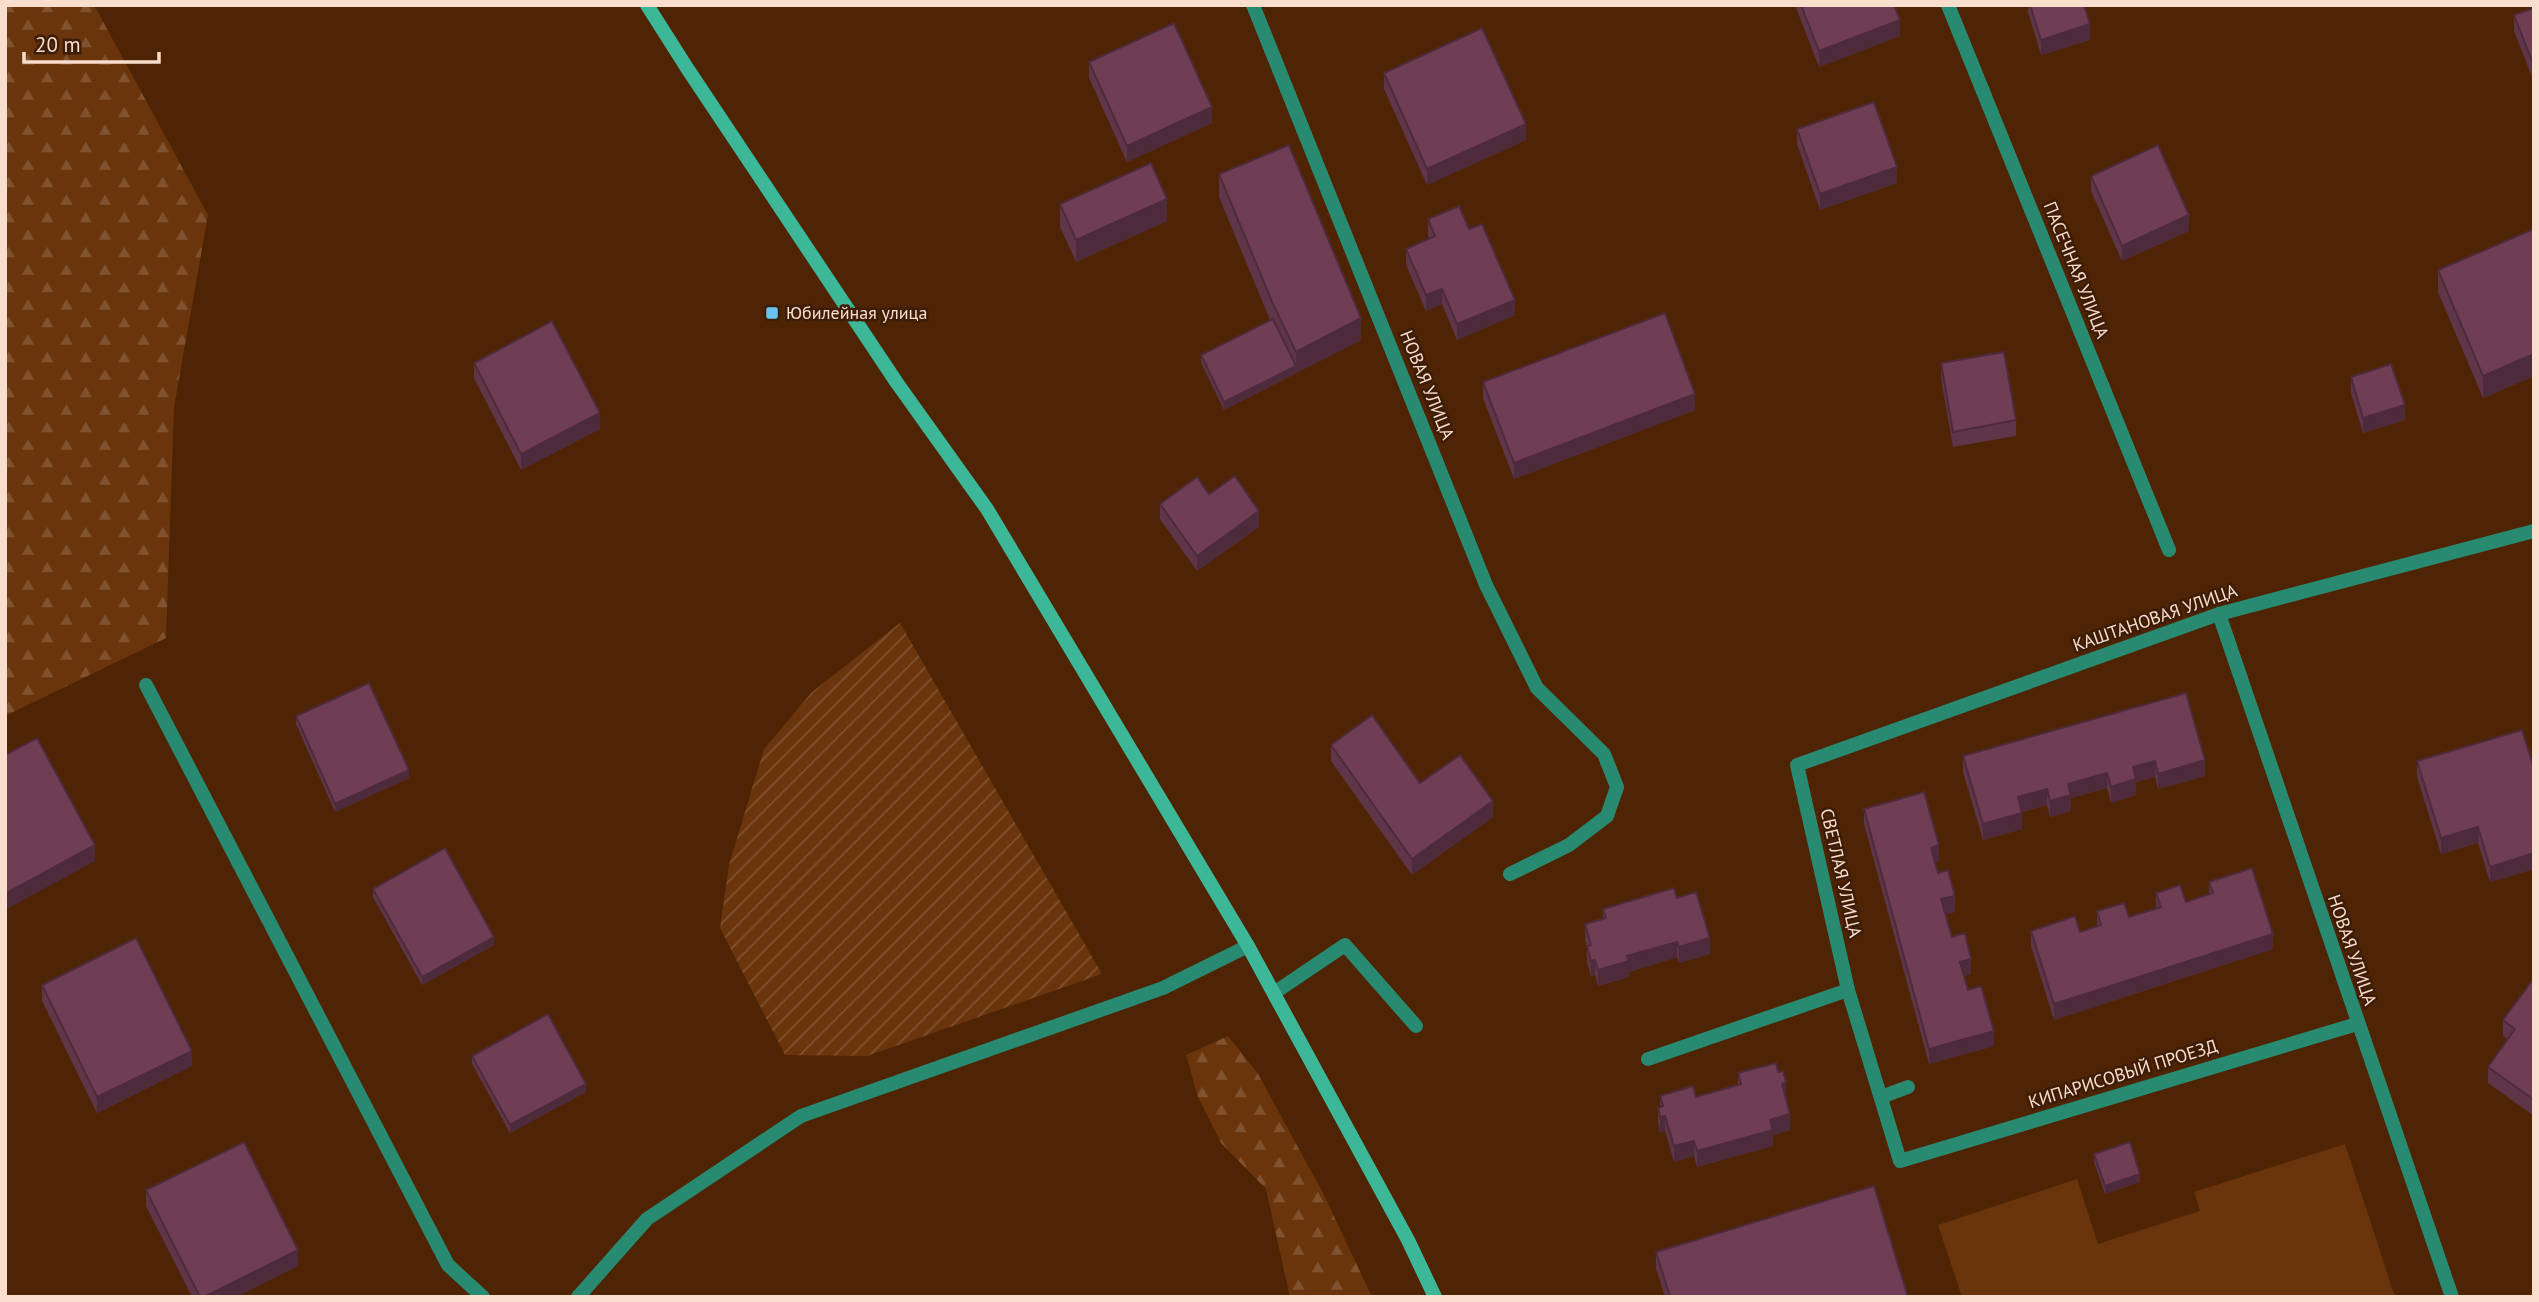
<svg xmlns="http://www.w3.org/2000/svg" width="2539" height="1302" viewBox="0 0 2539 1302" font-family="'PT Sans',sans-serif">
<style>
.forest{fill:url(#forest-firs)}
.park{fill:#6a350d}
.garden{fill:url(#garden-furrows)}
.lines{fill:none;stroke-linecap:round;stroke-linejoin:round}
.lane{stroke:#288a71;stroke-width:14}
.street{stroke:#288a71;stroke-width:14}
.secondary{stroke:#3cb797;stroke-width:14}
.wall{fill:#5f3548}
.shaded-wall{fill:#4e2b3b}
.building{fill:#6f3e54;stroke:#4e2b3b;stroke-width:2}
.poi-dot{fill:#69c4f0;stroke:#3d1d07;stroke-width:2.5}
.labels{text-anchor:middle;stroke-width:5;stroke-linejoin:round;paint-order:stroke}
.street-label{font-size:18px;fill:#f9ddcd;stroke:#3d1d07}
.poi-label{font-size:18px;fill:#f9ddcd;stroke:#3d1d07;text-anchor:start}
</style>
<defs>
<pattern id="forest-firs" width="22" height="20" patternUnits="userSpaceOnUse" patternTransform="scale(1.75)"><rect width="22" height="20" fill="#6a350d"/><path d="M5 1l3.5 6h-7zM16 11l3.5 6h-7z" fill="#80522f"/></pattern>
<pattern id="garden-furrows" width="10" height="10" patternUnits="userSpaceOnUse" patternTransform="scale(1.75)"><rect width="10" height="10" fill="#6a350d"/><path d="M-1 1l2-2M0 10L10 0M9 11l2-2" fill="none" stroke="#80522f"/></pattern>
</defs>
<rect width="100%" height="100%" fill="#4e2404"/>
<g class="forest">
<polygon points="5,5 94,5 208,215 174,407 166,638 5,716"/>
<polygon points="1228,1036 1258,1074 1323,1193 1372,1297 1290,1297 1266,1189 1221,1143 1198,1097 1186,1055"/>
</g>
<polygon class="park" points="2345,1144 2395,1297 1962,1297 1938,1225 2077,1179 2098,1244 2200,1211 2194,1192"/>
<polygon class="garden" points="900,623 1102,974 867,1056 785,1055 720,928 729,865 764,749 812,692"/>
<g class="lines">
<g class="lane">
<polyline points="146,685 448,1265 483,1297"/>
<polyline points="1274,993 1345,945 1416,1026"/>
<polyline points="1881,1097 1908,1087"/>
<polyline points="578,1297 647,1219 801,1116 1163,988 1248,946"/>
</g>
<g class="street">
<polyline points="1253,5 1486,585 1537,688 1604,754 1617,787 1607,816 1569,845 1510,874"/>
<polyline points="1948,5 2169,550"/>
<polyline points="2219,614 2452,1297"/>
<polyline points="2357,1024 1900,1161 1848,990 1797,765 2219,614 2534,531"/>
<polyline points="1648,1059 1848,990"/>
</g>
<polyline class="secondary" points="647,5 687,68 897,383 987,509 1248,946 1408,1240 1435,1297"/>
</g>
<g class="wall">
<polygon points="1795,5 1894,5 1900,36 1819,67"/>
<polygon points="2028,5 2084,5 2090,40 2041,55 2028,12"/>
<polygon points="2534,8 2534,82 2514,31 2514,15"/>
<polygon points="1089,62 1212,123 1127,162 1089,78"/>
<polygon points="1384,73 1526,140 1427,185 1384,89"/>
<polygon points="1797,129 1897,183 1820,210 1797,144"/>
<polygon points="1219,174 1361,340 1224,410 1201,363 1201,355 1270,320 1219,197"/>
<polygon points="2091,176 2189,231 2122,261 2091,191"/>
<polygon points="1060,204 1167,221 1076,262 1060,227"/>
<polygon points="1428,219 1469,229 1515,315 1457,340 1442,304 1426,311 1406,265 1406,249 1429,238 1428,235"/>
<polygon points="2534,229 2534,376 2483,398 2438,292 2438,270"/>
<polygon points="474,363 600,429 521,470 474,378"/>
<polygon points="1941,363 2016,420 2016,436 1953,447 1941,379"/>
<polygon points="2351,377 2405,420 2363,433 2351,393"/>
<polygon points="1483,382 1695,410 1514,479 1483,398"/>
<polygon points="1209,494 1259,527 1197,571 1160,519 1160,504"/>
<polygon points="2186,693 2205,776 2158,789 2155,777 2136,782 2136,795 2111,803 2107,788 2071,798 2071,811 2050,817 2047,805 2022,812 2022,829 1983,840 1963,772 1963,756"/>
<polygon points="296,716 409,778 335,812 296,724"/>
<polygon points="1331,745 1420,783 1493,817 1412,875 1331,761"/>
<polygon points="2417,761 2534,768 2534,869 2490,882 2478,843 2441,854 2417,777"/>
<polygon points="1864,809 1939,861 1935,862 1938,873 1955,912 1945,914 1952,937 1971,974 1964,976 1968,990 1994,1046 1929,1064 1864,824"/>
<polygon points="2209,882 2273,949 2054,1020 2031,946 2031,931 2080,932 2097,927 2097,911 2129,917 2156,908 2156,893 2186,902 2209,895"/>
<polygon points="373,889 494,945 422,985 373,897"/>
<polygon points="1677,898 1710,954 1679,963 1677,957 1629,972 1629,977 1598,986 1595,975 1591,976 1587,962 1587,946 1585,940 1585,924 1603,919 1603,909"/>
<polygon points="2534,978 2534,1116 2488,1083 2488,1067 2508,1039 2503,1036 2503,1020"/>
<polygon points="42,985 192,1066 97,1113 42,1001"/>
<polygon points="472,1056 586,1092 510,1133 472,1064"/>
<polygon points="1738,1073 1786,1098 1790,1130 1773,1135 1773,1146 1697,1167 1694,1156 1674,1162 1665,1131 1660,1133 1658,1123 1658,1108 1660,1107 1660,1096 1696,1097 1738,1085"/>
<polygon points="2094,1154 2140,1182 2105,1194 2094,1162"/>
<polygon points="146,1190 298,1266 236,1297 192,1297 146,1206"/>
<polygon points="1656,1252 1908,1297 1665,1297 1656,1268"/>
</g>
<g class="shaded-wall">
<polygon points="1900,20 1900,36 1819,67 1819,51"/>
<polygon points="2090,24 2090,40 2041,55 2041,40"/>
<polygon points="1212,107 1212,123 1127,162 1127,146"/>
<polygon points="1526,124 1526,140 1427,185 1427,169"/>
<polygon points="1897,167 1897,183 1820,210 1820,194"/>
<polygon points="1167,199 1167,221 1076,262 1076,240"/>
<polygon points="2189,215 2189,231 2122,261 2122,246"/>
<polygon points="1442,289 1442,304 1426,311 1426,295"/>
<polygon points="1515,300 1515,315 1457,340 1457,324"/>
<polygon points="1361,318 1361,340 1224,410 1224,402 1296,366 1296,352"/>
<polygon points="2534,354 2534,376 2483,398 2483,376"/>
<polygon points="1695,394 1695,410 1514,479 1514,463"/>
<polygon points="2405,405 2405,420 2363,433 2363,418"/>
<polygon points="600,413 600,429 521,470 521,454"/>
<polygon points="1259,511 1259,527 1197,571 1197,556"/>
<polygon points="2205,760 2205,776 2158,789 2158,774"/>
<polygon points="2155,761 2155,777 2136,782 2136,795 2111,803 2111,787 2133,767"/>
<polygon points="409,770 409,778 335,812 335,804"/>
<polygon points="2107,773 2107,788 2071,798 2071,811 2050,817 2050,801 2068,784"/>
<polygon points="2047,789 2047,805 2018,813 2018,797"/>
<polygon points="1493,801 1493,817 1412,875 1412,859"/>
<polygon points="2022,813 2022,829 1983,840 1983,824"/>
<polygon points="2478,827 2478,843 2441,854 2441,838"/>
<polygon points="95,845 95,861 5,910 5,894"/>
<polygon points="1939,845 1939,861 1931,864 1931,848"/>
<polygon points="2534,853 2534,869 2490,882 2490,867"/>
<polygon points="1955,896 1955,912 1941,915 1941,899"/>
<polygon points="2273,934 2273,949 2054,1020 2054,1004"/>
<polygon points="494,937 494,945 422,985 422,977"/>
<polygon points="1710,938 1710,954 1679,963 1679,947"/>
<polygon points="1677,942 1677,957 1629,972 1629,977 1598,986 1598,970 1627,956"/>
<polygon points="1971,959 1971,974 1960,977 1960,962"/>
<polygon points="1595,960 1595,975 1591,976 1591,961"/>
<polygon points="1994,1031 1994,1046 1929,1064 1929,1049"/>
<polygon points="192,1051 192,1066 97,1113 97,1097"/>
<polygon points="1786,1082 1786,1098 1782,1099 1782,1084"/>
<polygon points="586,1084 586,1092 510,1133 510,1125"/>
<polygon points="1790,1114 1790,1130 1773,1135 1773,1146 1697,1167 1697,1151 1770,1120"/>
<polygon points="1665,1116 1665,1131 1660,1133 1660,1117"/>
<polygon points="1694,1141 1694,1156 1674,1162 1674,1146"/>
<polygon points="2140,1174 2140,1182 2105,1194 2105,1186"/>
<polygon points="298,1250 298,1266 236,1297 204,1297"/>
</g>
<g class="building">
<polygon points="1801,5 1894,5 1900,20 1819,51"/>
<polygon points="2030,5 2084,5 2090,24 2041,40"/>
<polygon points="2534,8 2534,66 2514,15"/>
<polygon points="1174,23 1212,107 1127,146 1089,62"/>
<polygon points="1482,28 1526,124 1427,169 1384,73"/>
<polygon points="1874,102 1897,167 1820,194 1797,129"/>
<polygon points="1289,145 1361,318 1296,352 1273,304 1219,174"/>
<polygon points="2158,145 2189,215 2122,246 2091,176"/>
<polygon points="1151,163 1167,199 1076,240 1060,204"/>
<polygon points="1459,206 1469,229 1482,224 1515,300 1457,324 1442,289 1426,295 1406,249 1435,236 1428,219"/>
<polygon points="2534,229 2534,354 2483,376 2438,270"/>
<polygon points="1665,313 1695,394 1514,463 1483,382"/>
<polygon points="1273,319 1296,366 1224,402 1201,355"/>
<polygon points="552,321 600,413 521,454 474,363"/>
<polygon points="2004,352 2016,420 1953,432 1941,363"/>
<polygon points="2391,364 2405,405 2363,418 2351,377"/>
<polygon points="1235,476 1259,511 1197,556 1160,504 1197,477 1209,494"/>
<polygon points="369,683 409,770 335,804 296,716"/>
<polygon points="2186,693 2205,760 2158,774 2155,761 2133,767 2136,779 2111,787 2107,773 2068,784 2071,795 2050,801 2047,789 2018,797 2022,813 1983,824 1963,756"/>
<polygon points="1372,715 1420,783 1460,755 1493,801 1412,859 1331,745"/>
<polygon points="2522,730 2534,768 2534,853 2490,867 2478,827 2441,838 2417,761"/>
<polygon points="37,738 95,845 5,894 5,755"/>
<polygon points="1924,792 1939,845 1931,848 1938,873 1948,870 1955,896 1941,899 1952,937 1965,933 1971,959 1960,962 1968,990 1981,986 1994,1031 1929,1049 1864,809"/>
<polygon points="445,848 494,937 422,977 373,889"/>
<polygon points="2252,868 2273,934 2054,1004 2031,931 2075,916 2080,932 2101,925 2097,911 2124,903 2129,917 2161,907 2156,893 2180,885 2186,902 2213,893 2209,882"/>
<polygon points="1674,888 1677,898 1696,892 1710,938 1679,947 1677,942 1627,956 1629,961 1598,970 1595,960 1591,961 1587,946 1591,945 1585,924 1606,918 1603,909"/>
<polygon points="136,938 192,1051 97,1097 42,985"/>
<polygon points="2534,978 2534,1100 2488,1067 2515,1029 2503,1020"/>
<polygon points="548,1014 586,1084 510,1125 472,1056"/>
<polygon points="1776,1063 1778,1072 1783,1071 1786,1082 1782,1084 1790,1114 1770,1120 1773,1130 1697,1151 1694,1141 1674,1146 1665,1116 1660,1117 1658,1108 1663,1106 1660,1096 1693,1086 1696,1097 1741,1084 1738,1073"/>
<polygon points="244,1142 298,1250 204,1297 200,1297 146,1190"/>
<polygon points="2130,1142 2140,1174 2105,1186 2094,1154"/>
<polygon points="1874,1186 1908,1297 1670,1297 1656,1252"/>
</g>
<rect class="poi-dot" x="765" y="306" width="14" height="14" rx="3.5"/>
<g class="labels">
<g class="street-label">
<text transform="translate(2076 270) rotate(68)" y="6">ПАСЕЧНАЯ УЛИЦА</text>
<text transform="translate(1427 385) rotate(68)" y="6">НОВАЯ УЛИЦА</text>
<text transform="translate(2155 618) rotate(-19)" y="6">КАШТАНОВАЯ УЛИЦА</text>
<text transform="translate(1841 873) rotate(77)" y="6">СВЕТЛАЯ УЛИЦА</text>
<text transform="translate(2352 950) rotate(71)" y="6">НОВАЯ УЛИЦА</text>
<text transform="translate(2123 1074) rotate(-17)" y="6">КИПАРИСОВЫЙ ПРОЕЗД</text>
</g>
<g class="poi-label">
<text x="786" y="319">Юбилейная улица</text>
</g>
</g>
<rect width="2539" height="1302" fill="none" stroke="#f9ddcd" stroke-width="14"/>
<path d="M24 52v10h135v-10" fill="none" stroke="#f9ddcd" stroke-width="3.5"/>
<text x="35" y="52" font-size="21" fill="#f9ddcd" stroke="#3d1d07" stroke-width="5" paint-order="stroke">20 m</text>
</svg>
